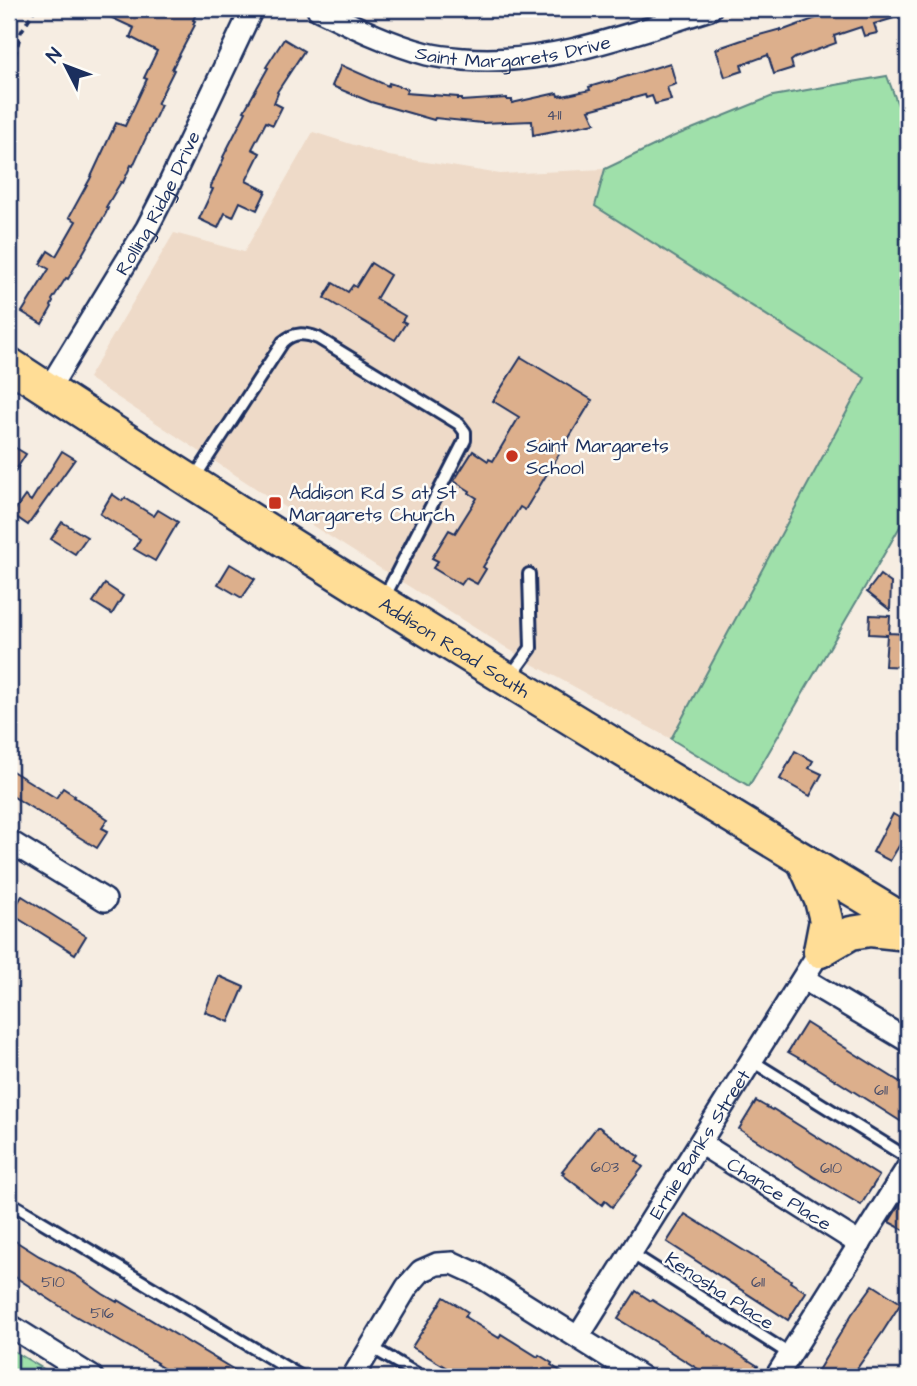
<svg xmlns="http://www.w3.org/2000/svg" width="917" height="1386" viewBox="0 0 917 1386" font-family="'Architects Daughter',sans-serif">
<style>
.built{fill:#eedac8}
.green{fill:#9fe0aa;stroke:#5d8884;stroke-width:2}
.building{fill:#dcaf8c;stroke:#1b2f5e;stroke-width:2}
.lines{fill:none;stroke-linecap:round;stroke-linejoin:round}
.service-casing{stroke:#1b2f5e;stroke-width:16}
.minor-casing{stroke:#1b2f5e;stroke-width:26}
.primary-casing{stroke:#1b2f5e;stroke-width:37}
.path{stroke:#1b2f5e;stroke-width:3.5;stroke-dasharray:7 5;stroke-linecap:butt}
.service{stroke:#fdfcf7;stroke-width:10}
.minor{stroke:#fdfcf7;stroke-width:21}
.primary{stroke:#ffdd96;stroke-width:32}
.poi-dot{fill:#c8321e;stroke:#fdfcf7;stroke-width:2.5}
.labels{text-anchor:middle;stroke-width:5;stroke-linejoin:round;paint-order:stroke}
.number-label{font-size:16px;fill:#4b4f6a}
.street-label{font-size:19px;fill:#1b2f5e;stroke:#fdfcf7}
.poi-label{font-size:19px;fill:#1b2f5e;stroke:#fdfcf7;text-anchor:start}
</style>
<rect width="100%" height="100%" fill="#f6ede2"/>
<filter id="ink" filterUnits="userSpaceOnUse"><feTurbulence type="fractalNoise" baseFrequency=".0143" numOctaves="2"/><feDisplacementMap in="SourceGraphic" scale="14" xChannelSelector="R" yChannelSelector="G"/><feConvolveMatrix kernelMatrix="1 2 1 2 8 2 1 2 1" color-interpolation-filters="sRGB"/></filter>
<g filter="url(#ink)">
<polygon class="built" points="313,132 389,156 500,174 605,169 595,206 865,378 671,739 534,665 313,526 88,378 174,233 244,252"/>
<g class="green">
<polygon points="887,76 908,132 908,513 749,786 671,739 865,378 595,206 605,169 672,137 773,96"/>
<polygon points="12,1350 57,1377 9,1377 9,1351"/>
</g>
<g class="building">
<polygon points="93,9 185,9 196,14 193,20 195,21 193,24 195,25 174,65 172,69 174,70 157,104 161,105 133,166 131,165 123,183 121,182 106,207 108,208 106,213 68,279 66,278 52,300 53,302 51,306 52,307 42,324 22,312 49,269 40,264 48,251 56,256 76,221 69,217 90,179 116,123 125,126 147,79 144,78 157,51 130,37 134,28"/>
<polygon points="849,9 908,9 908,14 874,24 877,33 864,36 861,27 834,36 836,43 795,58 791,61 793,68 774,74 768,55 741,65 743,71 725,77 716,49 745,39 781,29 781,31 827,14 828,16"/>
<polygon points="284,39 304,51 277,92 278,93 274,103 282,107 273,125 266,122 252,149 260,153 246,181 266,191 257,210 240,202 233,217 225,213 218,228 199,219 213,189 210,188 224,158 223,157 246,112 244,111 268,68 266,67"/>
<polygon points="670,63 676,84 667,87 671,100 655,104 652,96 646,98 645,95 589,110 595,123 533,135 532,121 482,123 435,118 434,120 371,102 332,86 341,65 388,86 389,83 408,89 406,93 458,97 458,99 462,99 462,101 507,98 507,100 512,100 512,103 557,93 558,96 563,95 563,96 590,90 589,87 609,81 609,82"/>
<polygon points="371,263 390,275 376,299 405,316 402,321 406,323 395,340 324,298 333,283 348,292 353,285 356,287"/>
<polygon points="521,357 592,400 525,510 520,507 483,567 486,569 477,584 466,578 461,585 433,568 438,561 432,558 449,530 455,533 477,498 469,493 470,491 454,481 473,451 488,461 489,459 493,461 519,417 493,401"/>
<polygon points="9,444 26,454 9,481"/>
<polygon points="62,451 75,459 28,525 12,514 25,496 31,501"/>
<polygon points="112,494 122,501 125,498 154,516 158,510 178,522 155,561 134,549 140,539 100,514"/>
<polygon points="62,522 87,537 75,554 51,539"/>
<polygon points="230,564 255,579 242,598 218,584"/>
<polygon points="880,575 891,583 890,610 867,592"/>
<polygon points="105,584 123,596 112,614 93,602"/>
<polygon points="870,615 890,616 889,633 908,634 908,667 885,666 887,635 869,634"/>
<polygon points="795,751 813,761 809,768 822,774 810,796 780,779"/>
<polygon points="9,769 56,798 63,788 75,796 74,797 108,819 102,828 108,831 97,848 9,794"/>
<polygon points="893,814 908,823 908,831 890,861 873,852"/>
<polygon points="22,896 86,936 75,954 11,914"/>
<polygon points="219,976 244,987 229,1022 205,1012"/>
<polygon points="806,1023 908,1087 908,1126 804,1060 804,1061 788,1052"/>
<polygon points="756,1101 772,1110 773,1109 879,1176 861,1205 814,1177 739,1129"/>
<polygon points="597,1127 599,1127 639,1157 636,1161 643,1167 612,1207 605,1201 602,1205 562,1174 564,1172 562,1171"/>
<polygon points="908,1191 908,1232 889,1222"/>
<polygon points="685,1214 791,1280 790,1282 806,1292 788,1320 667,1242"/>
<polygon points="9,1237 39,1256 76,1275 103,1294 117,1302 118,1300 246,1377 178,1377 156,1364 157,1363 72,1314 9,1273"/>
<polygon points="873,1285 901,1303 882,1333 851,1377 814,1377 852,1314"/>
<polygon points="636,1291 651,1301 652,1300 758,1366 751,1377 711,1377 618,1319"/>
<polygon points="444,1297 468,1312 465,1317 499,1338 501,1334 538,1357 539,1355 552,1363 551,1365 569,1377 462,1377 412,1347"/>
</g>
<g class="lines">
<g class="service-casing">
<g id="service">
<polyline points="9,10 9,9"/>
<path d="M193 480 283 342C294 332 304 333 318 338L459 424 465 432V440L384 598"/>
<polyline points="510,677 531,648 529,574"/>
<polyline points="752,1061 908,1158"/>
<polyline points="9,1202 302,1377"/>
<polyline points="631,1253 791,1355"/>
<polyline points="371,1347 422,1377"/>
</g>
</g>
<g class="minor-casing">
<g id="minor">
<path id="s1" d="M318 9C353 26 389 44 427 54 439 57 452 58 464 59 549 66 630 34 710 9"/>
<path id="s2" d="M48 390 147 228 168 187 252 9"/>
<polyline points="9,841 105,900"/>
<polyline points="804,979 908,1041"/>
<path id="s3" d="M700 1143 860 1244"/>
<polyline points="9,1325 92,1377"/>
<path id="s4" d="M578 1337 820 951"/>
<polyline points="353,1377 407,1287 421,1271 437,1264 453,1263 475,1273 641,1377"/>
<polyline points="776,1377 908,1167"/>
</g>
</g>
<g class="primary-casing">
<g id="primary">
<path id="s5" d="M9 364C304 557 606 741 908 923"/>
<polyline points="803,860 821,900 826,920 820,951"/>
<polyline points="820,951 851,933 870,930 908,934"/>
</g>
</g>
<polyline class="path" points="9,80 21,32 35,9"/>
<use href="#service" class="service"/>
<use href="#minor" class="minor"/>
<use href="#primary" class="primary"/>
</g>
</g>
<g class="poi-dot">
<circle cx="512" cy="456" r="7"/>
<rect x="268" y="496" width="14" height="14" rx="3.5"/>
</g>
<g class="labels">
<g class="number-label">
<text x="554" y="120">411</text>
<text x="881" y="1095">611</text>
<text x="605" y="1172">603</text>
<text x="831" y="1173">610</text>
<text x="53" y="1287">510</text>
<text x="758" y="1287">611</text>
<text x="102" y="1318">516</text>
</g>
<g class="street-label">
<text dy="7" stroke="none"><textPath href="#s1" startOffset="205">Saint Margarets Drive</textPath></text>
<text dy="7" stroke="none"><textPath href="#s2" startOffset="217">Rolling Ridge Drive</textPath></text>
<text dy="7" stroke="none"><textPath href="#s5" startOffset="528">Addison Road South</textPath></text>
<text dy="7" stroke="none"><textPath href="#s4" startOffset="228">Ernie Banks Street</textPath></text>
<text dy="7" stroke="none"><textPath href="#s3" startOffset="94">Chance Place</textPath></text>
<text transform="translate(720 1290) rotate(33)" y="7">Kenosha Place</text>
</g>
<g class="poi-label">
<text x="526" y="452">Saint Margarets<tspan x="526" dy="22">School</tspan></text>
<text x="289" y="499">Addison Rd S at St<tspan x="289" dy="22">Margarets Church</tspan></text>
</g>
</g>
<rect width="917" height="1386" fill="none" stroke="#fdfcf7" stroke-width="35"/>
<rect x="18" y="18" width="882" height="1351" fill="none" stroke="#1b2f5e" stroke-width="2.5" filter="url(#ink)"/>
<g transform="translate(66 66) rotate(312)" stroke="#fdfcf7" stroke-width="5" paint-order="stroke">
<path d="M0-5L12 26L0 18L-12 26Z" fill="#1b2f5e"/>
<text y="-10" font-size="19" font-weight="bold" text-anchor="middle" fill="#1b2f5e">N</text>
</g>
</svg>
